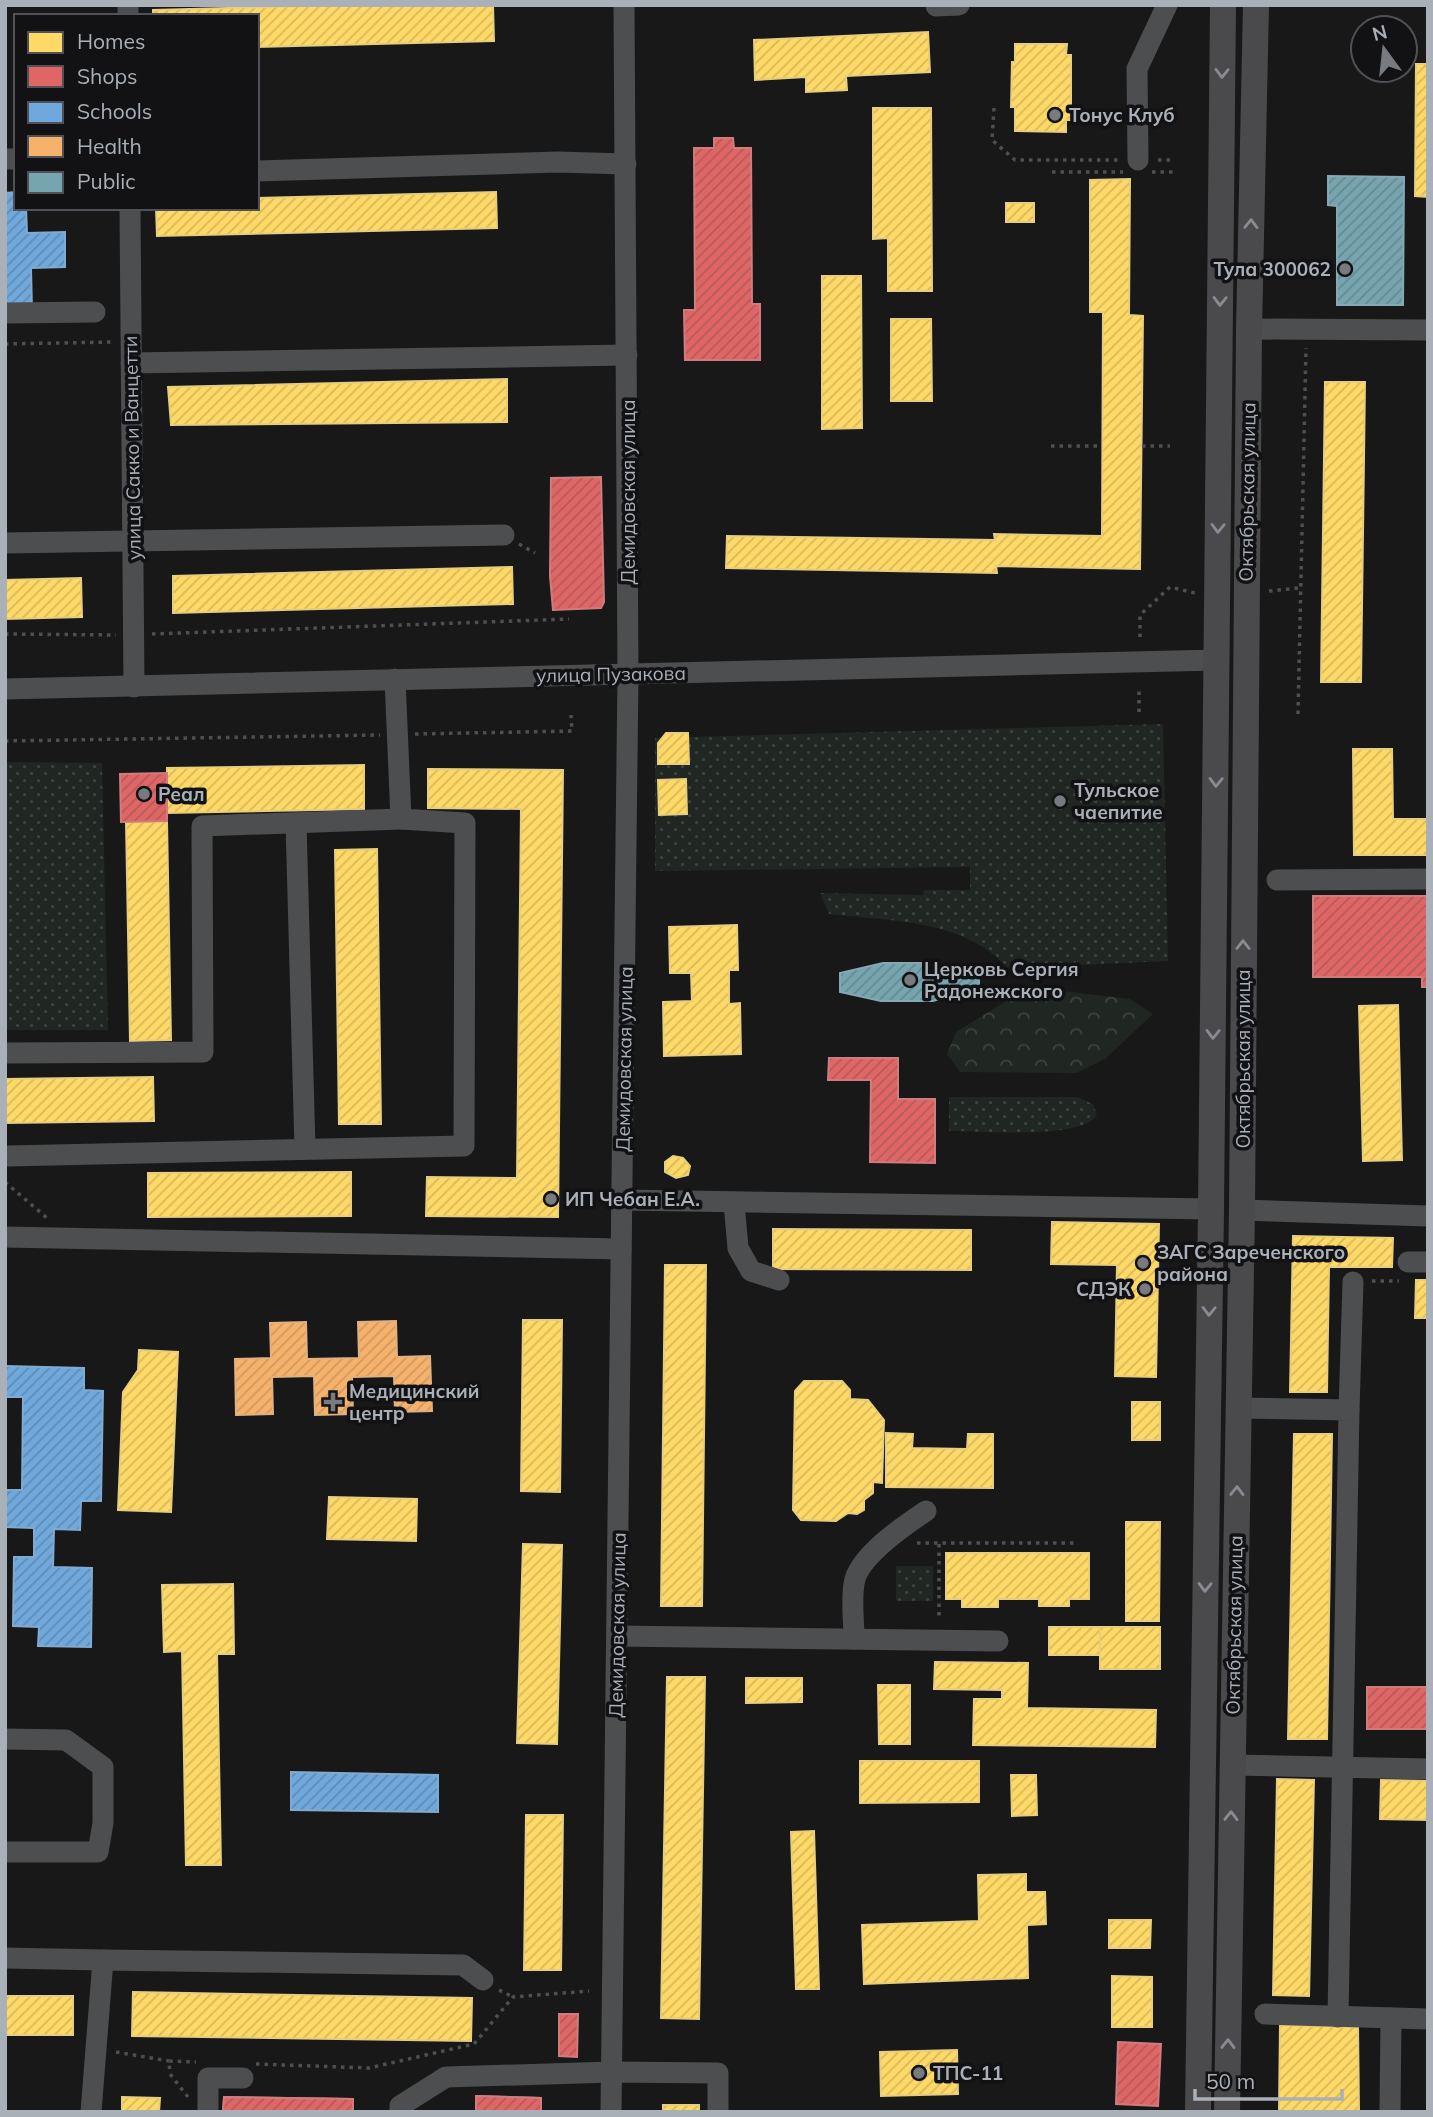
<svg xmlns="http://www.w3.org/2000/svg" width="1433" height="2117" viewBox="0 0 1433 2117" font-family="Mulish,sans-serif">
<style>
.grass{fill:url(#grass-dots)}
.forest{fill:url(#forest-crowns)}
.homes{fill:url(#homes-hatch);stroke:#e6cd7f;stroke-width:2}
.shops{fill:url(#shops-hatch);stroke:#d07c7f;stroke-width:2}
.schools{fill:url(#schools-hatch);stroke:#81aad1;stroke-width:2}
.health{fill:url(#health-hatch);stroke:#dfb182;stroke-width:2}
.public{fill:url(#public-hatch);stroke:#86a8b2;stroke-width:2}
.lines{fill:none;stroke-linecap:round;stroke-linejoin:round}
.path{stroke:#4e4f52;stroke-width:3.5;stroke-dasharray:3.5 5;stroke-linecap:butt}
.minor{stroke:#4c4e50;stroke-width:21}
.major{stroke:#4a4a4c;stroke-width:26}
.oneway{stroke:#888c92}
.poi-dot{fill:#777b80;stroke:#121214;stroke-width:2.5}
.labels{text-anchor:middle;stroke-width:7;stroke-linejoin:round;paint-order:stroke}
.poi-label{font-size:19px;font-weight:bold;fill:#aab0b8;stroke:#121214;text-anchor:start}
.street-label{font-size:19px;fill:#aab0b8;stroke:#121214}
</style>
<defs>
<pattern id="grass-dots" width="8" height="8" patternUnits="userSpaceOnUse" patternTransform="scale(1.75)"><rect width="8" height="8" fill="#202621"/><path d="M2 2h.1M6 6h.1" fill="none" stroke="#3e433f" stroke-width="1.8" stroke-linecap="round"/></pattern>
<pattern id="forest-crowns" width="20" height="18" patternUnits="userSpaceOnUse" patternTransform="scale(1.75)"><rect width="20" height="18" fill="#202621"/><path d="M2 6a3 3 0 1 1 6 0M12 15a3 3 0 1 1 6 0" fill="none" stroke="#3e433f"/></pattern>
<pattern id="homes-hatch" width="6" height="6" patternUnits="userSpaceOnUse" patternTransform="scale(1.75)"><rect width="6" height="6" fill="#ffd966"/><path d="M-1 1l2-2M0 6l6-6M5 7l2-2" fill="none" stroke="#d6b85d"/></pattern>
<pattern id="shops-hatch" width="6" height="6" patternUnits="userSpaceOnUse" patternTransform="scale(1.75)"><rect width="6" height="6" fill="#e06666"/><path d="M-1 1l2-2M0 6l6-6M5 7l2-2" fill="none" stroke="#b55a5a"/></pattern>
<pattern id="schools-hatch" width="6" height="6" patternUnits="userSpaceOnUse" patternTransform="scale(1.75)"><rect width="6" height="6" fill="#6fa8dc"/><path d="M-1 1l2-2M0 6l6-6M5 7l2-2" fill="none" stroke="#608bb3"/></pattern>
<pattern id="health-hatch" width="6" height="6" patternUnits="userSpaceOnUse" patternTransform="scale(1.75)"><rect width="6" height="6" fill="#f6b26b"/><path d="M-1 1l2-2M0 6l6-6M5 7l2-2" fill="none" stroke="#cf9961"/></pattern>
<pattern id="public-hatch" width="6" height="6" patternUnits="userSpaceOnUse" patternTransform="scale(1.75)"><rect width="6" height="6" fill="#76a5af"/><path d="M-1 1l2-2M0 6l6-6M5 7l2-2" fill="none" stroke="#658991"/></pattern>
</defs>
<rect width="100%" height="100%" fill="#181818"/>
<g class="grass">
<path d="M1163 724 1168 961 1008 968C964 919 889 921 829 914L820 893 923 895 924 890H970V867L655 871V738Z"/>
<polygon points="5,762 102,763 108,1030 5,1030"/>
<path d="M949 1097H1077L1093 1104 1097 1115C1082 1140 979 1131 949 1131Z"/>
<rect x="896" y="1566" width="37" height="35"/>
</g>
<polygon class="forest" points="1029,987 1130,999 1153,1014 1105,1059 1076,1073 960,1072 947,1054 956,1032"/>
<g class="homes">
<polygon points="340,5 493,5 494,41 257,47 257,16 153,16 153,10"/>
<polygon points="928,32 930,72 846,76 847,90 806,92 806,77 755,80 754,40"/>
<polygon points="1015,44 1067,44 1066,55 1071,55 1071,120 1066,120 1066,132 1015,131 1015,107 1011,107 1012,62 1015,62"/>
<polygon points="1416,64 1428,64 1428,197 1415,196"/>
<polygon points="873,108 931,108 932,291 888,291 888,238 873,239"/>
<polygon points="1130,179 1129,315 1143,316 1140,569 996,566 997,573 726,568 727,536 995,540 994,534 1102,536 1103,312 1090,312 1090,180"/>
<polygon points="496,192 497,228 157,236 156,208 257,208 257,198"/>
<rect x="1006" y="203" width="28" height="19"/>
<polygon points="822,276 861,276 862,428 822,429"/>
<polygon points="891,319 931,319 932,401 891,401"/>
<polygon points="507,379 507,422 171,425 168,387"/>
<polygon points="1325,382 1365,382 1361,682 1321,682"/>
<polygon points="512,567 513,604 173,613 173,576"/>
<polygon points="81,578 82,617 5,619 5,580"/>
<polygon points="666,733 688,733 689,764 658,764 658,743"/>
<polygon points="1353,749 1392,749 1393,819 1428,819 1428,855 1354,855"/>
<polygon points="364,765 364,809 167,813 167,768"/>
<polygon points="428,769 563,770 558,1217 426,1216 427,1177 517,1178 521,809 428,808"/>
<polygon points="686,779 687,814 659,815 658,780"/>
<polygon points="167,821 171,1040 130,1041 126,822"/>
<polygon points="377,849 381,1124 339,1124 335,850"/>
<polygon points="737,925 738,970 729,970 729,1004 740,1003 741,1054 664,1056 663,1002 692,1001 691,973 670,973 669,927"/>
<polygon points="1398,1005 1402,1160 1363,1161 1359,1006"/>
<polygon points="153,1077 154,1121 5,1123 5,1079"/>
<polygon points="673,1156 683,1158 690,1166 688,1175 676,1178 665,1172 665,1162"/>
<polygon points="351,1172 351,1216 148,1217 148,1173"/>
<polygon points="1052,1222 1159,1224 1156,1377 1115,1376 1117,1265 1051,1264"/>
<polygon points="773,1229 971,1230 971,1270 773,1269"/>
<polygon points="1293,1236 1393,1238 1392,1267 1329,1267 1327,1392 1290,1392"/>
<polygon points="665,1265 706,1265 702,1606 661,1606"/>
<polygon points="1416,1280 1428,1280 1428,1318 1415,1318"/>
<polygon points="523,1320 562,1320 560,1492 521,1491"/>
<polygon points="139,1350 178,1352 171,1512 118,1510 123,1392 138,1370"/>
<polygon points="804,1381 842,1381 850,1390 850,1399 868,1400 884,1420 882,1483 873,1482 873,1493 864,1500 864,1510 857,1514 848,1513 836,1521 801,1520 793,1510 795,1391"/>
<rect x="1132" y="1402" width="28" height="38"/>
<polygon points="886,1433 913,1434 912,1448 967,1449 968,1434 993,1434 993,1488 886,1487"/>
<polygon points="1294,1434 1332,1434 1327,1739 1288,1739"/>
<polygon points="329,1497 417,1499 416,1541 327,1539"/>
<polygon points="1126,1522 1160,1522 1159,1621 1126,1621"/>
<polygon points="523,1544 562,1545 557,1744 517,1743"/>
<polygon points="946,1553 1089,1553 1089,1599 1069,1599 1069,1606 1039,1606 1039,1599 998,1599 998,1607 962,1607 962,1599 946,1599"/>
<polygon points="233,1584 234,1654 217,1654 221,1865 186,1865 182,1651 164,1652 162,1585"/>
<rect x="1049" y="1627" width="51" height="28"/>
<rect x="1100" y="1627" width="60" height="42"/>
<polygon points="935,1662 1028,1663 1027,1708 1156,1710 1155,1747 973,1745 974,1699 1002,1699 1002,1690 934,1689"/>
<polygon points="667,1677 705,1677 699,2019 661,2018"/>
<polygon points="746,1678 802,1678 802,1702 746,1703"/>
<polygon points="878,1685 910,1685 910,1744 879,1744"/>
<polygon points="860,1761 979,1761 979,1802 860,1803"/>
<polygon points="1011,1775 1036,1775 1037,1815 1012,1816"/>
<polygon points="1277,1779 1314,1780 1309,1996 1273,1995"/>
<polygon points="1381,1780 1428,1781 1428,1820 1380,1819"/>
<polygon points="526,1815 563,1815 561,1970 524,1970"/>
<polygon points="814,1831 819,1989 796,1989 791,1832"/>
<polygon points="1026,1874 1026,1892 1045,1892 1046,1924 1027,1925 1028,1978 864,1984 862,1925 979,1921 978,1875"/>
<polygon points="1109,1920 1151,1920 1150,1948 1109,1948"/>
<polygon points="1112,1976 1152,1977 1152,2027 1112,2027"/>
<polygon points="133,1992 472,1998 471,2041 132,2036"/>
<rect x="5" y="1996" width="68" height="39"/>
<polygon points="1280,2025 1358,2027 1359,2112 1279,2112"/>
<polygon points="957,2050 958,2094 881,2096 880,2052"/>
<polygon points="122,2097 160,2098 159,2112 122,2112"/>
<rect x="663" y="2105" width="36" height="7"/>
</g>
<g class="shops">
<polygon points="714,138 733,138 734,148 751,148 752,304 760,304 760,360 685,360 684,310 695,310 694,148 714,148"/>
<polygon points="601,477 604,602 601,608 553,610 550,576 551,478"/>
<polygon points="167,773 167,821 121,822 120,774"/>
<polygon points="1313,896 1428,896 1428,987 1422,987 1422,977 1313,977"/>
<polygon points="829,1058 898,1058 898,1099 935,1099 935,1163 870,1162 871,1080 828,1080"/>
<rect x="1367" y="1687" width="61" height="42"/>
<polygon points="559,2014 578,2014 577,2057 559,2056"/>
<polygon points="1118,2042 1161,2044 1158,2106 1116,2104"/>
<polygon points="476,2096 541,2098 541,2112 476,2112"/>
<polygon points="476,2096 541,2098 541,2112 476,2112"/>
<polygon points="224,2097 353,2099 353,2112 223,2112"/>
<polygon points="224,2097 353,2099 353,2112 223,2112"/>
</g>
<g class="schools">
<polygon points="16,192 16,208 26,208 27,233 65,232 65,267 31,268 32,310 5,311 5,193"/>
<polygon points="5,1366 84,1368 84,1390 103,1391 101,1501 81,1501 80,1530 54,1529 53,1567 92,1568 91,1647 38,1646 39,1627 13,1626 14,1557 34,1557 34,1528 5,1527 5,1490 22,1490 23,1397 5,1397"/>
<polygon points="291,1772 438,1775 438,1812 291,1810"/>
</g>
<polygon class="health" points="396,1321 397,1357 430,1356 432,1411 395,1412 394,1376 352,1377 353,1414 315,1415 314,1376 272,1377 273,1414 236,1415 235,1359 271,1358 270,1323 306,1322 307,1359 359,1358 358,1322"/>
<g class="public">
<polygon points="1328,176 1404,177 1403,305 1337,305 1337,206 1328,205"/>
<polygon points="883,963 928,963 979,971 979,987 933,1001 881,1001 840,992 840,973"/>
</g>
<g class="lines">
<g class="path">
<polyline points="994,108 992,140 1015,160 1119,160"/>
<polyline points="1158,160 1174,160"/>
<polyline points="1052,172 1123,172"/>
<polyline points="1152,172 1174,172"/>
<polyline points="5,344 111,342"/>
<polyline points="1051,446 1102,446"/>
<polyline points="1142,446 1170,446"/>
<polyline points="519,544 535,553"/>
<polyline points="1269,591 1299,588"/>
<polyline points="5,634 116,635"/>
<polyline points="152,634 569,619"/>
<polyline points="1140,637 1140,615 1170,587 1195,593"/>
<polyline points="1139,712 1139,688"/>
<polyline points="1298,714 1306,348"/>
<polyline points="415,734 572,731 571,715"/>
<polyline points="5,741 380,735"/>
<polyline points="5,1182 47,1218"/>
<polyline points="1372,1281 1399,1281"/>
<polyline points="917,1543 1078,1543"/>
<polyline points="939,1544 939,1620"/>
<polyline points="499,1990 513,1997"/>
<polyline points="116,2052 169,2061"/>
<polyline points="256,2064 369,2068 474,2044 513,1997 589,1991"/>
<polyline points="188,2097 170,2074 169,2061 196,2062"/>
</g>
<g class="minor">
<polyline points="128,5 128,16"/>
<polyline points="936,6 959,5"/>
<polyline points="5,159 16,159"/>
<polyline points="1138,160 1137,69 1167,5"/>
<polyline points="257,171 558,162 626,164"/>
<polyline points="130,208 134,687"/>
<polyline points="5,313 95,312"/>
<polyline points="1249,329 1428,330"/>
<polyline points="131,363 627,355"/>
<polyline points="5,543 504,535"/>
<polyline points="5,689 1217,660"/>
<polyline points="296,823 305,1149"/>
<polyline points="1277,880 1428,879"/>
<polyline points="5,1053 203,1052 202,826 401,819"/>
<polyline points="8,1156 464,1146 465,823 401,819 395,679"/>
<polyline points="622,1200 1211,1209"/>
<polyline points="734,1203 738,1248 751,1271 779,1280"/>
<polyline points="1242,1210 1428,1216"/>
<polyline points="5,1237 621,1249"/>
<polyline points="1408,1262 1428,1262"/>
<polyline points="1238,1408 1349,1410 1338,2017"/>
<polyline points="1349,1410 1353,1282"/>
<polyline points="618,1636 998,1641"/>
<path d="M854 1639C854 1621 851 1602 854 1584 857 1557 905 1525 926 1511"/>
<polyline points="5,1739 66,1740 103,1767 103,1823 98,1852 5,1852"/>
<polyline points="1232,1765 1428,1769"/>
<polyline points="5,1958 103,1960"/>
<polyline points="1265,2014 1428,2019"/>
<polyline points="91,2112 103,1960 463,1965 483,1980"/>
<polyline points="208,2112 208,2078 243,2078"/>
<polyline points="400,2112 400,2106 446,2077 612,2072 718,2073 718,2112"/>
<polyline points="611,2112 628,674 624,5"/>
<polyline points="1390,2112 1391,2018"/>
</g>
<g class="major">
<polyline points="1198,2112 1211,1209 1223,5"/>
<polyline points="1227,2112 1242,1210 1249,329 1256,5"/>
</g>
</g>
<defs><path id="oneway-chevron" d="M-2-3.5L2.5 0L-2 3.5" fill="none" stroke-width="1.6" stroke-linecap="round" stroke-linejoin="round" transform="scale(1.75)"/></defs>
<g class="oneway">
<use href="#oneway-chevron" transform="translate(1222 73) rotate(91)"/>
<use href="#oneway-chevron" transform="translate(1251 224) rotate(-89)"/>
<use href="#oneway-chevron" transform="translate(1220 301) rotate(91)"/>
<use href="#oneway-chevron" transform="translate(1218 528) rotate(91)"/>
<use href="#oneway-chevron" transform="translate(1216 782) rotate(91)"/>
<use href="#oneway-chevron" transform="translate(1243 945) rotate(-90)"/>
<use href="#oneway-chevron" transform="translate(1213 1034) rotate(91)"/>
<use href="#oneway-chevron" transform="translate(1209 1311) rotate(91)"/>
<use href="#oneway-chevron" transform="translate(1237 1491) rotate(-89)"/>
<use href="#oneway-chevron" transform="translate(1205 1587) rotate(91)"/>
<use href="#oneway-chevron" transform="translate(1231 1816) rotate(-89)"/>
<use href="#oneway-chevron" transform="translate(1228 2044) rotate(-89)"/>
</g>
<g class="poi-dot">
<circle cx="1055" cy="115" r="7"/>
<circle cx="1345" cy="269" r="7"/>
<circle cx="144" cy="794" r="7"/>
<circle cx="1060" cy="801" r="7"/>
<circle cx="910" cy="980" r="7"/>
<circle cx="551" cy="1199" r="7"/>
<circle cx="1143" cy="1263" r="7"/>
<circle cx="1145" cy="1289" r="7"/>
<path d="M329.5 1391.5h7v7h7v7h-7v7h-7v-7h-7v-7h7z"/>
<circle cx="919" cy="2073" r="7"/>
</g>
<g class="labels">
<g class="poi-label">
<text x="1069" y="122">Тонус Клуб</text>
<text x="1331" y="276" text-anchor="end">Тула 300062</text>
<text x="1074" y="797">Тульское<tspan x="1074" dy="22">чаепитие</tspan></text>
<text x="158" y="801">Реал</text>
<text x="924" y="976">Церковь Сергия<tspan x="924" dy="22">Радонежского</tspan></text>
<text x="565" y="1206">ИП Чебан Е.А.</text>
<text x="1157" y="1259">ЗАГС Зареченского<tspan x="1157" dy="22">района</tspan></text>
<text x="1131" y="1296" text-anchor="end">СДЭК</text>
<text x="349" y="1398">Медицинский<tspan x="349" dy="22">центр</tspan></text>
<text x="933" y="2080">ТПС-11</text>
</g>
<g class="street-label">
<text transform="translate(132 448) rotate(-91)" y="7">улица Сакко и Ванцетти</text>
<text transform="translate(628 492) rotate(-90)" y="7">Демидовская улица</text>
<text transform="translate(1247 492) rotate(-89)" y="7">Октябрьская улица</text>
<text transform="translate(611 674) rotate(-1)" y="7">улица Пузакова</text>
<text transform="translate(624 1059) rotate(-89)" y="7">Демидовская улица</text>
<text transform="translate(1243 1059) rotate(-90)" y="7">Октябрьская улица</text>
<text transform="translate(617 1625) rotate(-89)" y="7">Демидовская улица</text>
<text transform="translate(1234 1625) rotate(-89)" y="7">Октябрьская улица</text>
</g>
</g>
<rect width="1433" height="2117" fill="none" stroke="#aab0b8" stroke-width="14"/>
<rect x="14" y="14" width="245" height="196" fill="#121214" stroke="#4f5156" stroke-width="2"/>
<rect x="28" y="32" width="35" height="21" fill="#ffd966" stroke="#4f5156" stroke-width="2"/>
<text x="77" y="49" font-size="21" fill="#aab0b8">Homes</text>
<rect x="28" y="66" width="35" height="21" fill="#e06666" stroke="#4f5156" stroke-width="2"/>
<text x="77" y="84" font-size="21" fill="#aab0b8">Shops</text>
<rect x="28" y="102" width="35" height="21" fill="#6fa8dc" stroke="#4f5156" stroke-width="2"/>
<text x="77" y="119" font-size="21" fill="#aab0b8">Schools</text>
<rect x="28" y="136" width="35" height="21" fill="#f6b26b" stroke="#4f5156" stroke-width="2"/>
<text x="77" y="154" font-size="21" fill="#aab0b8">Health</text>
<rect x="28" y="172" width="35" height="21" fill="#76a5af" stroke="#4f5156" stroke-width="2"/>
<text x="77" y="189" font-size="21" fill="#aab0b8">Public</text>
<g transform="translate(1384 49) rotate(345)"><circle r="33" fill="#121214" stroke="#4f5156" stroke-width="2"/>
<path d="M0-5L12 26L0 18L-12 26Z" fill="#777b80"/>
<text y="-10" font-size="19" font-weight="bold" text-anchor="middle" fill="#aab0b8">N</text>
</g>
<path d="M1195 2089v10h147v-10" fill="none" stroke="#aab0b8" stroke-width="3.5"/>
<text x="1206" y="2089" font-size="21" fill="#aab0b8" stroke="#121214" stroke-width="5" paint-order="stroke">50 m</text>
</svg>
